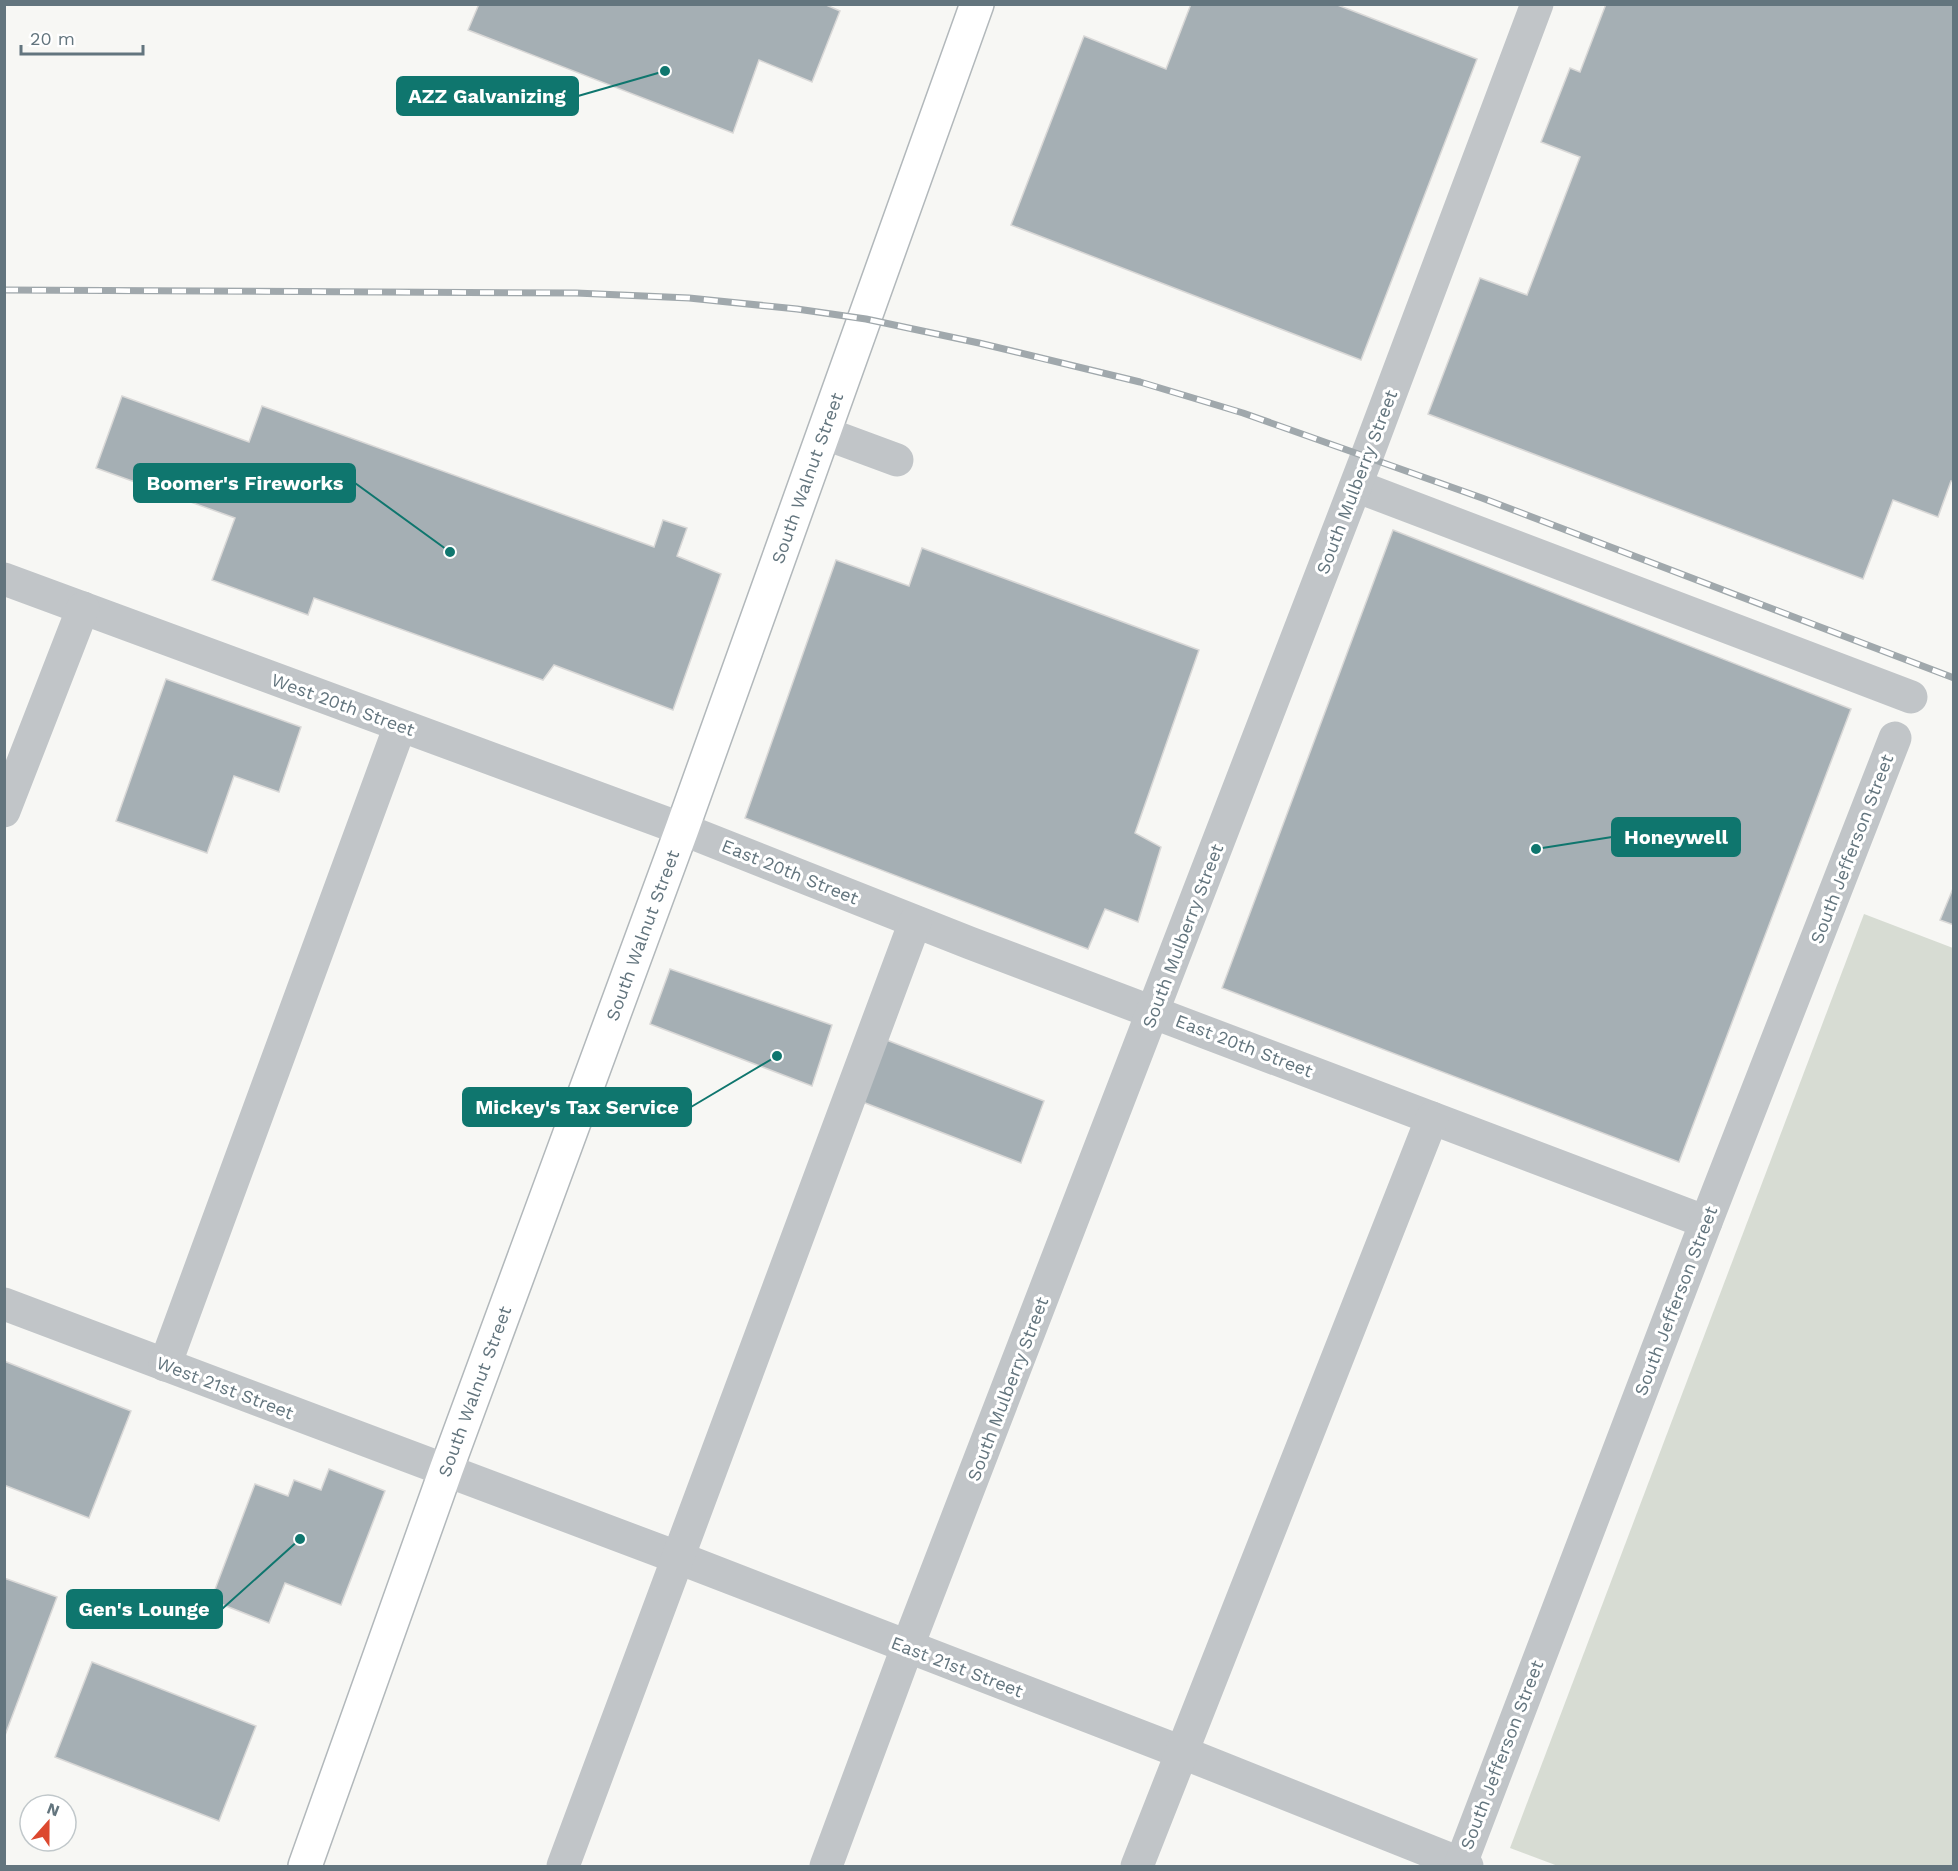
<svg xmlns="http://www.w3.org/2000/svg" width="1958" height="1871" viewBox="0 0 1958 1871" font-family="'Work Sans',sans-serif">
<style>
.green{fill:#d7dcd3}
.building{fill:#a5afb4;stroke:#d9d8d7;stroke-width:1.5}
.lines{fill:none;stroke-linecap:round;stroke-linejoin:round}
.major-casing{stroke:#b2b8bb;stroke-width:36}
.minor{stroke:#c1c5c8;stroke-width:33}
.major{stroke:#fff;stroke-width:33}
.rail-casing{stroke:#a0a8ac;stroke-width:7}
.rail{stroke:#fff;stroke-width:4.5;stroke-dasharray:14;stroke-linecap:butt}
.labels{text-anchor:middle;stroke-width:6;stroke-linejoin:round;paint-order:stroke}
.street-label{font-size:18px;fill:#63757e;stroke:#fff}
.leader{fill:none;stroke:#0f766e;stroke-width:2}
.callout-dot{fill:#0f766e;stroke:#fff;stroke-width:2}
.callout{fill:#0f766e;stroke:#0f766e;stroke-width:2}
.callout-label{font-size:20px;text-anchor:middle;font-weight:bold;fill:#fff}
</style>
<rect width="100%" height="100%" fill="#f7f7f4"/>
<polygon class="green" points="1864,914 1953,948 1953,1866 1558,1866 1510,1848"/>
<g class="building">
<polygon points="479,4 824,4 840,11 812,82 759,60 733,133 468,30"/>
<polygon points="1191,4 1335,4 1477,59 1361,360 1011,225 1084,36 1166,69"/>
<polygon points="1606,4 1954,4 1954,482 1951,481 1938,517 1893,500 1863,579 1428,414 1480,278 1527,295 1580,157 1541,142 1570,68 1580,72"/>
<polygon points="122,396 249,442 262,406 654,547 663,520 687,528 677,556 721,574 673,710 554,665 543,680 314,598 308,615 212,580 235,518 96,468"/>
<polygon points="1393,530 1851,709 1679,1162 1222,988"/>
<polygon points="922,548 1199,650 1135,833 1161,847 1138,922 1105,909 1088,949 745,818 836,560 909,586"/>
<polygon points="166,679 301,727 279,792 234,776 207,853 116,821"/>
<polygon points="1954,886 1954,925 1940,920"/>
<polygon points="670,969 832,1025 812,1086 650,1024"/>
<polygon points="884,1039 1044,1101 1021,1163 860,1101"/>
<polygon points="4,1361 131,1411 89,1518 4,1485"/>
<polygon points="329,1469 385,1491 341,1605 285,1583 269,1623 211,1600 255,1484 288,1496 294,1480 321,1490"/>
<polygon points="4,1578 57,1597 4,1738"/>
<polygon points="92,1662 256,1726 219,1821 55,1757"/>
</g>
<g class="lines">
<g class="major-casing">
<g id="major">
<path id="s1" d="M305 1866 446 1470 682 829 977 4"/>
</g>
</g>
<g class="minor">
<polyline points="824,433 897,460"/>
<polyline points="1356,486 1911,697"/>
<polyline points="4,579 682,829 970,943 1706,1222"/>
<polyline points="4,811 83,608"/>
<polyline points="4,1304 679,1558 1181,1752 1467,1866"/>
<polyline points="165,1365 400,726"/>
<polyline points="563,1866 915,922"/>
<polyline points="826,1866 907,1648 1367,456 1537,4"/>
<polyline points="1137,1866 1432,1118"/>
<polyline points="1460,1866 1706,1222 1895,738"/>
</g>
<use href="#major" class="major"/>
<g class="rail-casing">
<polyline id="rail" points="4,290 576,293 689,298 797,309 866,319 979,343 1140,382 1243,413 1482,498 1954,678"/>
</g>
<use href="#rail" class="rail"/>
</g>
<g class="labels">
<g class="street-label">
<text dy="6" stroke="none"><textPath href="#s1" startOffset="1476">South Walnut Street</textPath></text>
<text transform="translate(1357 482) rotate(-69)" y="6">South Mulberry Street</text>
<text transform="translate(343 705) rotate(20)" y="6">West 20th Street</text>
<text transform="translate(1852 849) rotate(-69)" y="6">South Jefferson Street</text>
<text transform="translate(790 872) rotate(22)" y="6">East 20th Street</text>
<text dy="6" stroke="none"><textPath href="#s1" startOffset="990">South Walnut Street</textPath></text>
<text transform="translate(1183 936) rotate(-69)" y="6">South Mulberry Street</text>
<text transform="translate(1244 1046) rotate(21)" y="6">East 20th Street</text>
<text transform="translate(1676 1301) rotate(-69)" y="6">South Jefferson Street</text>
<text transform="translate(225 1388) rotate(21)" y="6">West 21st Street</text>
<text transform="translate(1008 1389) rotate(-69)" y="6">South Mulberry Street</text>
<text dy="6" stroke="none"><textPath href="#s1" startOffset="504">South Walnut Street</textPath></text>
<text transform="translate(957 1667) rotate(21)" y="6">East 21st Street</text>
<text transform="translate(1502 1755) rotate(-69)" y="6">South Jefferson Street</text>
</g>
</g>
<path class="leader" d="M665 71L578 96M450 552L355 483M1536 849L1612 837M777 1056L691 1107M300 1539L222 1609"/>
<g class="callout-dot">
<circle cx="665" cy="71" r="6"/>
<circle cx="450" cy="552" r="6"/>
<circle cx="1536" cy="849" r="6"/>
<circle cx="777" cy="1056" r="6"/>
<circle cx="300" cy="1539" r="6"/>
</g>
<g class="callout">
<rect x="397" y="77" width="181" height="38" rx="6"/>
<rect x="134" y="464" width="221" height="38" rx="6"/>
<rect x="1612" y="818" width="128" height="38" rx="6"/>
<rect x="463" y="1088" width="228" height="38" rx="6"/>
<rect x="67" y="1590" width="155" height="38" rx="6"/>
</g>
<g class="callout-label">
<text x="487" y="103">AZZ Galvanizing</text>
<text x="245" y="490">Boomer's Fireworks</text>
<text x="1676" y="844">Honeywell</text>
<text x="577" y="1114">Mickey's Tax Service</text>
<text x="144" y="1616">Gen's Lounge</text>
</g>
<rect width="1958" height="1871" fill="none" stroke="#63757e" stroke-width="12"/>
<g transform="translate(48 1823) rotate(21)"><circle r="28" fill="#ffffff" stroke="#c1c8cb" stroke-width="1.5"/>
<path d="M0-4.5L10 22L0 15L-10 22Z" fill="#dc482f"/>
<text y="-9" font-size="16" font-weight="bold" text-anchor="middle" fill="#63757e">N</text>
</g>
<path d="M21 45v9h122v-9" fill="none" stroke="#63757e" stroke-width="3"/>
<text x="30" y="45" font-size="18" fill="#63757e" stroke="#ffffff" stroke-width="4.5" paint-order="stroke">20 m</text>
</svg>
